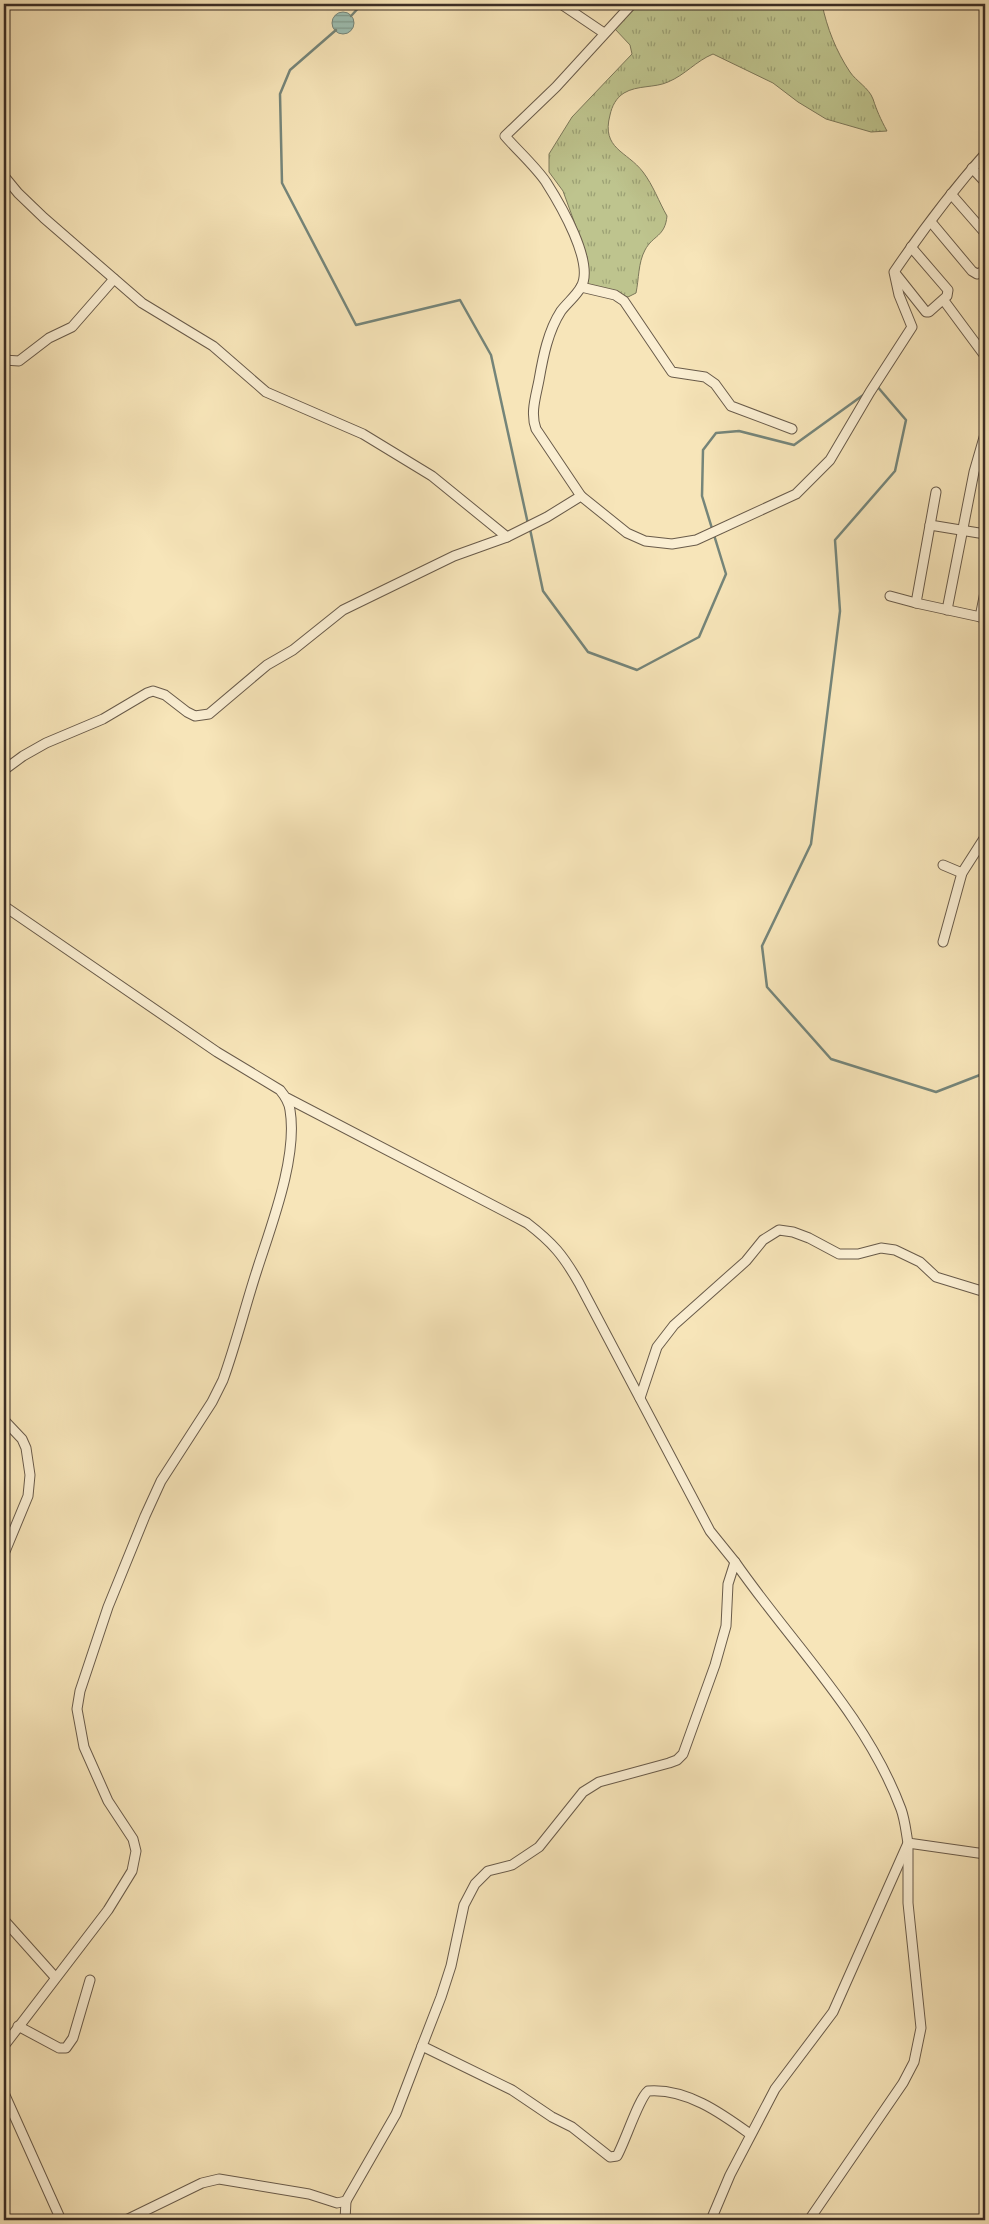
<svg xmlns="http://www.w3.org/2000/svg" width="989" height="2224" viewBox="0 0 989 2224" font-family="Vollkorn,serif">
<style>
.grass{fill:url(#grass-tufts);stroke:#7c785a}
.water{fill:url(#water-rules);stroke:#75857a}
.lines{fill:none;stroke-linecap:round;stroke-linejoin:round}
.stream{stroke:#75857a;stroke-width:2.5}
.minor-casing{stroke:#695b4a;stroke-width:11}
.minor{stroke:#faeed2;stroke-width:9}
</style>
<defs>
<pattern id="grass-tufts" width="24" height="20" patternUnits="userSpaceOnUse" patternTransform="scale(1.25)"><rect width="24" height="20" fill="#bec48e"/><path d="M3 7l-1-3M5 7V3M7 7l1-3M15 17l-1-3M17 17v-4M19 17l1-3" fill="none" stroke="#9ba074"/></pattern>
<pattern id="water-rules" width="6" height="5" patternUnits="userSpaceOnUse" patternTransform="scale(1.25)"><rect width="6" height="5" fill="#9dbfb3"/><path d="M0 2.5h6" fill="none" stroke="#819c91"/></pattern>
</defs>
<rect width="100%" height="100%" fill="#f7e5b9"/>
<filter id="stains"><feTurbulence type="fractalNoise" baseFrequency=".004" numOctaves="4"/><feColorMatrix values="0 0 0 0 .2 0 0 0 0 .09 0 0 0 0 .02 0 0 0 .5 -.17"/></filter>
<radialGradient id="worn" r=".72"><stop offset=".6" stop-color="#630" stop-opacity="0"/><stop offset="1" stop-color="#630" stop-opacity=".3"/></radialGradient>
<path class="grass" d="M639 4H822C827 28 836 51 850 72 856 81 869 88 873 99 877 111 880 118 887 131L871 132 826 119 798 102 773 83 713 54C696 61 685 75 668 82 655 88 637 85 624 93 616 98 612 106 610 115 601 149 627 151 643 172 653 185 659 202 667 216 665 237 653 235 645 250 638 263 639 279 636 293L628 297 586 284 587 257 563 191 549 172V154L572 117 632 54 630 45 615 29Z"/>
<circle class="water" cx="343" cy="23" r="11"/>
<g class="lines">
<g class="stream">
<polyline points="351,16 362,4"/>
<polyline points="336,30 290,70 280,94 282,183 356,325 460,300 491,355 528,524"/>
<polyline points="876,385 906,420 895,471 835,540 840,611 811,844 762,946 767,987 831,1059 936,1092 985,1073"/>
<polyline points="530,529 543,591 588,652 637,670 699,637 726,574 702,496 703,450 716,433 739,431 794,445 866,393"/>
</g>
<g class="minor-casing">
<g id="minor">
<polyline points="561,4 604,33"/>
<polyline points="972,168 985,182"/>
<polyline points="4,176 18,193 44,218 142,303 213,346 266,392 363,434 432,476 507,537"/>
<polyline points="951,194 985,233"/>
<polyline points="931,222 972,271 977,274 985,271"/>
<polyline points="895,273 926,312 929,312 947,296 948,290 911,247"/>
<polyline points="581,287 615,295 624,301 672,372 705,377 715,384 731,406 792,429"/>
<polyline points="945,302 985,356"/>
<polyline points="4,360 19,361 49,338 72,327 114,279"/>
<polyline points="936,492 916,603 985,618"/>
<path d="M581 496 536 429C530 413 536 396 539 380 543 357 548 331 561 311 567 303 576 296 581 287 595 263 560 204 546 182 535 166 518 151 505 136L556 87 632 4"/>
<polyline points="930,525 985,534"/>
<polyline points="890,596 916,603"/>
<polyline points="947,610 974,472 985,434"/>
<polyline points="980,617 985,592"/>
<path d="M4 770 23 756 46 743 103 719 147 693 153 691 165 695 187 712 195 716 209 714 267 665 293 650 343 610 454 556 507 537 547 517 581 496 627 533 645 541 672 544 696 540 796 494 830 460 870 392 912 327 899 295 894 272C922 231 952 191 985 154"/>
<polyline points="943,865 962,873"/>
<path d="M4 906 217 1052 280 1090C285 1096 289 1102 290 1110 298 1157 271 1226 257 1270 245 1307 236 1344 223 1380L212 1402 161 1481 145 1516 108 1607 80 1691 77 1709 84 1747 108 1801 133 1839 136 1851 132 1871 108 1910 4 2046"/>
<polyline points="943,942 962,873 985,837"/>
<path d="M287 1098 527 1223C553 1243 563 1255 579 1283L710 1531 735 1562"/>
<polyline points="640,1398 657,1347 674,1325 746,1261 763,1240 779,1230 793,1232 809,1238 839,1254 858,1254 881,1248 895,1250 920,1262 936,1277 985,1292"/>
<polyline points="4,1420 22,1439 26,1448 30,1475 28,1496 4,1554"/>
<polyline points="4,1920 55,1977"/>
<polyline points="18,2026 59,2048 66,2048 73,2038 90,1980"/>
<polyline points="4,2093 61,2220"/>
<path d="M750 2134C721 2113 686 2088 648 2091 639 2098 625 2142 617 2156L610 2157 572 2127 552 2117 512 2090 422 2046 441 1997 451 1966 464 1905 475 1884 488 1871 512 1865 539 1847 583 1792 599 1782 669 1763 677 1760 683 1754 715 1665 726 1626 728 1584 735 1562C791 1643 866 1715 901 1809 905 1820 906 1832 908 1843L985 1854"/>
<polyline points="126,2220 202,2183 219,2179 309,2194 337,2203 346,2201 396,2114 422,2046"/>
<polyline points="345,2220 346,2201"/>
<polyline points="711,2220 730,2175 775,2089 833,2012 908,1843"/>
<polyline points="809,2220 903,2083 914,2062 921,2028 908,1903 908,1848"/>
</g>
</g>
<use href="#minor" class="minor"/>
</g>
<rect width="989" height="2224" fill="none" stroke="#f7e5b9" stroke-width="20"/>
<rect x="5" y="5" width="979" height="2214" fill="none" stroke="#3a2d25" stroke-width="2.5"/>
<rect x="10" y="10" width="969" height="2204" fill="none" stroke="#3a2d25"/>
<rect width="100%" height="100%" filter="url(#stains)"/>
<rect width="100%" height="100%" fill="url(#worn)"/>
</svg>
